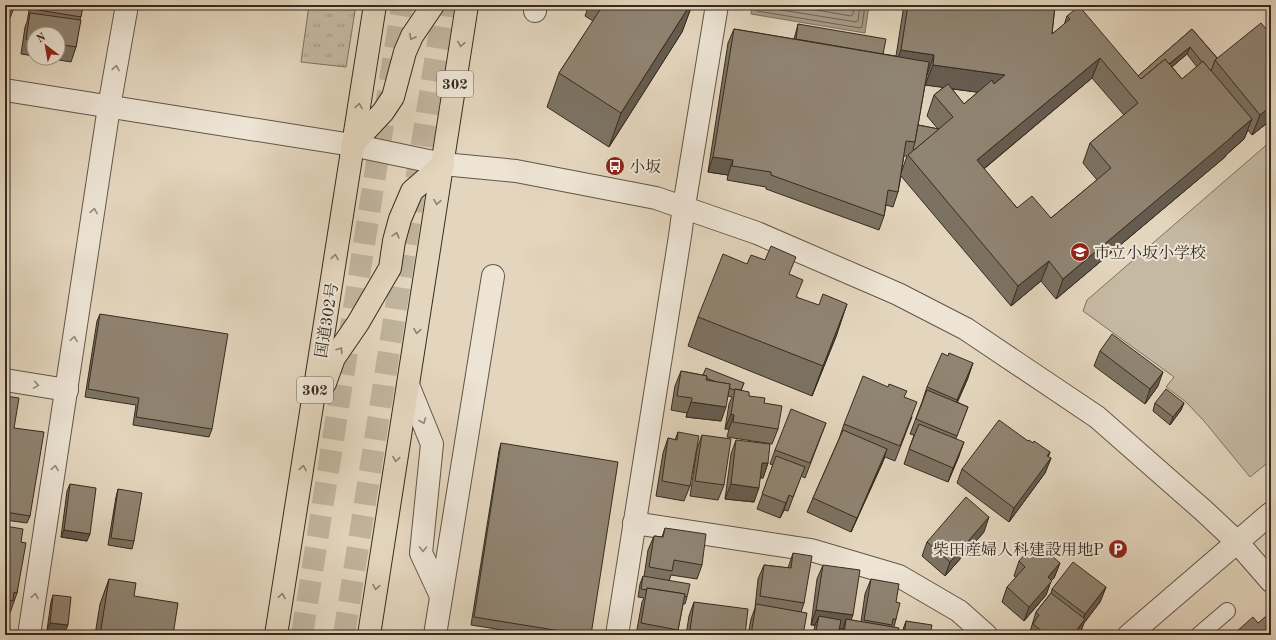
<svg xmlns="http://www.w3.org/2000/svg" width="1276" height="640" viewBox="0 0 1276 640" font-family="'Old Standard TT','Noto Serif JP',serif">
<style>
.grass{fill:url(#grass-tufts);stroke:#7e7262}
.garden{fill:#c6b9a3;stroke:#7e7262}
.water{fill:#a89c88;stroke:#7a6f5e}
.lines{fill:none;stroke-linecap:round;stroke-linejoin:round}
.shore{stroke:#6e6454;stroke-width:1}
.motorway-tunnel{stroke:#c1b49e;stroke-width:22;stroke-dasharray:22 11;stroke-linecap:butt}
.service-casing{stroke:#615648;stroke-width:18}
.minor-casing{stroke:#615648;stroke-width:24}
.tertiary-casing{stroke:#615648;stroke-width:24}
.trunk-casing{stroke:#352b20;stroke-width:24}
.service{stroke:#ede4d5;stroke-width:16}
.minor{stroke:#ede4d5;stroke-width:22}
.tertiary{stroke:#ede4d5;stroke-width:22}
.trunk{stroke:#e4d6be;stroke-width:22}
.wall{fill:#7c7262;stroke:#352b20;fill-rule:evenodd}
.shaded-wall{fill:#655c50;stroke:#352b20}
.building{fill:#908472;stroke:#352b20;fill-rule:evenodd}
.oneway{stroke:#8c806f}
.oneway2{stroke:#91887a}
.labels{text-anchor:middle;stroke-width:4;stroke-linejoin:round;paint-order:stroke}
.shield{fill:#ede4d5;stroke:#6c6256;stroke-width:1}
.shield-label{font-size:15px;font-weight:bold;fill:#352b20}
.poi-label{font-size:16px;fill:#352b20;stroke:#ede4d5;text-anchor:start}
.street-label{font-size:16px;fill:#352b20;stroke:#ede4d5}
</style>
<defs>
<pattern id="grass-tufts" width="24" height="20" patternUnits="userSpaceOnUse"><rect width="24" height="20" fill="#c6b9a3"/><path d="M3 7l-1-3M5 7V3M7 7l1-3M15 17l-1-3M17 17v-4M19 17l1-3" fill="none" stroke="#a29784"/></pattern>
</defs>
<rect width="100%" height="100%" fill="#e4d6be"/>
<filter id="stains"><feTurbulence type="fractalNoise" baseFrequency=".005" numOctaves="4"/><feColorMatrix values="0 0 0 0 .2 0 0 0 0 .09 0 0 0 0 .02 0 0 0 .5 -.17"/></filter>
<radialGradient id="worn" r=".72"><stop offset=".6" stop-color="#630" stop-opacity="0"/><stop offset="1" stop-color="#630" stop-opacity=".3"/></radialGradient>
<polygon class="grass" points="309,5 356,5 346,67 301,62"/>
<polygon class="garden" points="1271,141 1271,460 1250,477 1204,421 1186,402 1166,387 1174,377 1083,311 1087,300"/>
<polygon class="water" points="752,5 869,5 865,33 751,14"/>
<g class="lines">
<g class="shore">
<polyline points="756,5 756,9 757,11 860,28 862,27 865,5"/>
<polyline points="761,5 763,7 856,22 858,21 860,5"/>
<polyline points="788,5 851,16 853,14 854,5"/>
</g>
<g class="motorway-tunnel">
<polyline points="302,635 402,5"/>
<polyline points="344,635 444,5"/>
</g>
<g class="service-casing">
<polyline id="service" points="1199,635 1227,611"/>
</g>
<g class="minor-casing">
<g id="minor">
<polyline points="535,11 536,5"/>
<polyline points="5,380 67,390"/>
<polyline points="408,385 432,444 421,553 441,596"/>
<polyline points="634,523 811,550 899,576 959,611 986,635"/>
<polyline points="29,635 109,107 127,5"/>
<polyline points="435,635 493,276"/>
<polyline points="617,635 680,236 684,206 717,5"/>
<polyline points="1129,635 1271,513"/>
</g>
</g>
<g class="tertiary-casing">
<polyline id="tertiary" points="5,90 352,145 443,164 516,171 656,198 757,233 898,294 966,329 1097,417 1204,511 1237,542 1271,581"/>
</g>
<g class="trunk-casing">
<g id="trunk">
<polyline points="352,145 383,112 393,97 405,52 412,36 433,5"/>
<polyline points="325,383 334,358 358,323 390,268 394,241 400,219 412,191 443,164"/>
<polyline points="276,635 375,5"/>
<polyline points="369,635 467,5"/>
</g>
</g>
<use href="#service" class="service"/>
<use href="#minor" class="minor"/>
<use href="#tertiary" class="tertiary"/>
<use href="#trunk" class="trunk"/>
</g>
<g class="wall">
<polygon points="5,5 15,5 10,18 5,17"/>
<polygon points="30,5 83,5 80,20 76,47 71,62 47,58 58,58 58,34 34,34 34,56 21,54 25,27 27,22"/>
<polygon points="589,5 692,5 682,32 609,147 547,107 559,73 593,21 585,16"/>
<path d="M904 5H1055L1052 34 1064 25 1067 16 1138 76 1192 29 1271 120 1252 135 1248 130 1244 139 1226 155 1225 157 1056 299 1041 281 1011 306 901 176 898 192 893 207 886 205 884 216 879 230 766 189V187L727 180 728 175 708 172 728 43 734 29 794 39 796 32 798 24 883 54 896 56ZM1187 54 1197 67 1182 79 1172 67ZM1092 78 1124 115 1090 143 1083 163 1097 180 1051 218 1017 208 984 169ZM925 85 944 87 934 95 927 116 938 129 918 125ZM952 89 978 92 964 104ZM904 156H907L901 173Z"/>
<polygon points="747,264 790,275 797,297 837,334 812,396 688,346 698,317"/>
<polygon points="100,314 212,429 209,437 133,425 136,405 85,397 97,321"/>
<polygon points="1100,351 1158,386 1145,404 1094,366"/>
<polygon points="681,371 744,383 741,390 749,396 764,403 778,429 772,444 727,437 729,429 725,429 729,404 732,397 728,396 721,421 686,417 687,413 671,410 675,386"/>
<polygon points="968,378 957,402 968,407 956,438 959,456 948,482 904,464 914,435 910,434 922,402 927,387"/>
<polygon points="5,396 14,428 30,516 27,523 5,520 5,443 6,439 5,439"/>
<polygon points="904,397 912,417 895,461 885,457 851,532 807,512 813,498 839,439 844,424"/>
<polygon points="1155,403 1184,403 1181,410 1170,425 1153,411"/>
<polygon points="826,423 805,478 801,476 788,511 784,510 780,518 757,509 773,465 770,464 775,450"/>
<polygon points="678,432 690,486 684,501 656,496 663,453 668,438 675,440"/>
<polygon points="702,435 724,485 718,500 690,496 697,449"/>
<polygon points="736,440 768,463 763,478 760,478 754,502 725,499 731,454"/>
<polygon points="1028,441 1033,443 1050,452 1048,457 1051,458 1045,473 1009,522 957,483 962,469"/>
<polygon points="501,443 591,635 534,635 471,625 499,451"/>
<polygon points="70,484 87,541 61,537 67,491"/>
<polygon points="118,489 134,541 132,549 108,545 116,497"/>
<polygon points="5,526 21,542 17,593 10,613 9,613 5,621"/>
<polygon points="665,528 702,565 697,579 671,575 669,581 687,597 685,604 683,604 678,630 677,635 636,635 642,602 644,598 638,597 640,584 643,576 644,577 648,550 654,536 662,537"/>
<polygon points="984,532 945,576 922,556 927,542"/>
<polygon points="793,553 804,603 801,612 803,635 748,635 751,619 755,608 758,579 764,565 788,568"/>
<polygon points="1019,561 1060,563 1054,578 1051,581 1046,595 1024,621 1002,602 1007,587 1016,578 1014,576"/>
<polygon points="823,565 851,620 861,622 865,594 871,579 896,602 896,619 894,627 898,635 841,635 843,629 839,629 838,635 813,635 815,625 811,625 817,579"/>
<polygon points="109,579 134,596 173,635 95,635 100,604"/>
<polygon points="1106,587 1100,602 1084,623 1079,635 1029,635 1036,612 1051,593 1052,589"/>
<polygon points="53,595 65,632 47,630 51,602"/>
<polygon points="694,602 745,635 686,635 689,616"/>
<polygon points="906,621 930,635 901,635"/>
</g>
<g class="shaded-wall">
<polygon points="690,5 692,5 682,32 609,147 621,113"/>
<polygon points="1190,47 1187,54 1134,99 1137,92"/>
<polygon points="901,50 934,55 927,75 893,70"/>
<polygon points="1100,58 1092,78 969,181 977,160"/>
<polygon points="933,65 1005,75 997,95 925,85"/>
<polygon points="1271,106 1271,120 1252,135 1260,115"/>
<polygon points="1252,119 1244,139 1226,155 1225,157 1056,299 1063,279"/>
<polygon points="713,157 733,160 728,175 708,172"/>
<polygon points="1049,261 1041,281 1011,306 1018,286"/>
<polygon points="847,304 837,334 812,396 823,366"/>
<polygon points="973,363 968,378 952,415 957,400"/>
<polygon points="1163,372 1158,386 1145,404 1150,389"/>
<polygon points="691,402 726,407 721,421 686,417"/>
<polygon points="1184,403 1181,410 1170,425 1173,417"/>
<polygon points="731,414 734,415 729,429 725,429"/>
<polygon points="964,442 959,456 948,482 953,468"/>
<polygon points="887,449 882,464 851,532 857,518"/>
<polygon points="1050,452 1045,466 1051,458 1045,473 1009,522 1014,508"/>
<polygon points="762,463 768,463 763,478 757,477"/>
<polygon points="731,484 759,488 754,502 725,499"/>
<polygon points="789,495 784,510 780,518 786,503"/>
<polygon points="989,517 984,532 945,576 950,562"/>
<polygon points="64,530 90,534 87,541 61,537"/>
<polygon points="1060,563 1054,578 1051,581 1046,595 1024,621 1029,607 1048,577"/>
<polygon points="1106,587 1100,602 1084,623 1080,634 1079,635 1073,635 1081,625 1085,614"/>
<polygon points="816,610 853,615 847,630 846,619 843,629 817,626 819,616 815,625 811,625"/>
<polygon points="50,623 68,625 65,632 47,630"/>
<polygon points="690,630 726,635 688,635"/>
</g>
<g class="building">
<polygon points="32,5 83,5 81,17 32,9"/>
<polygon points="603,5 690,5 621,113 559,73"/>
<path d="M908 5H1055L1052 34 1070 19 1067 16 1079 6 1141 79 1165 59 1182 79 1203 61 1252 119 1232 136H1233L1063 279 1049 261 1018 286 908 155 953 117 934 95 948 84 964 104 992 80 994 84 1005 75 933 65 934 55 901 50ZM1100 58 1138 103 1090 143 1111 168 1051 218 1032 196 1017 208 977 160Z"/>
<polygon points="30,13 81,20 76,47 58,44 58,34 34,34 34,41 26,39"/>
<polygon points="1261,23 1268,31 1271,28 1271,106 1260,115 1215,60"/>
<polygon points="798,24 886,39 883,54 796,39"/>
<polygon points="734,29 929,62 915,142 906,141 898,192 888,190 884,216 771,175 771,172 732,166 733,160 713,157"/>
<polygon points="1192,29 1217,58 1215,60 1211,71 1203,61 1202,62 1190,47 1169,64 1165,59 1141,79 1138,76"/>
<polygon points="918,125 939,129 914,150 913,149 915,142"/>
<polygon points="771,246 796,257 789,274 803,280 796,297 819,305 823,294 847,304 823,366 698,317 723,254 747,264 751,255 765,260"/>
<polygon points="100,314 228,334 212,429 136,417 139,398 88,389"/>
<polygon points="1112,334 1163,372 1150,389 1100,351"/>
<polygon points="942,353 948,356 949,353 973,363 957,400 927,387"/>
<polygon points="706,368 744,383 741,390 735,389 735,390 729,388 730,384 716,382 706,378 707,376 703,375"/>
<polygon points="681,371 707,376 706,380 730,384 726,407 691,402 692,398 677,396"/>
<polygon points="863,376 888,387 889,384 907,391 904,397 917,402 900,446 844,424"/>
<polygon points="735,389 749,392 749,396 765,398 764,403 782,406 778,429 733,422 734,415 731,414"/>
<polygon points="1166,389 1184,403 1173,417 1155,403"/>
<polygon points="927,390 968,407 957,436 916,419"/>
<polygon points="5,396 19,398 14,428 44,432 30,516 5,512 5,451 8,431 5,431"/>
<polygon points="791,409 826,423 810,463 775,450"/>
<polygon points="999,420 1028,441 1029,440 1033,443 1034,441 1050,452 1047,456 1051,458 1014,508 962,469"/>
<polygon points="919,424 964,442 953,468 909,449"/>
<polygon points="843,430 887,449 857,518 813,498"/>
<polygon points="678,432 699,436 690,486 662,481 668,438 677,440"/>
<polygon points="702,435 731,439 724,485 695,481"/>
<polygon points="736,440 770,444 768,463 762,463 759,488 731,484"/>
<polygon points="501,443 618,462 591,635 585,635 474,617"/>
<polygon points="776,456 805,467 793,497 789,495 786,503 762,494"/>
<polygon points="70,484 96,488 90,534 64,530"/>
<polygon points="118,489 142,493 134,541 111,538"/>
<polygon points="966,497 989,517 950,562 927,542"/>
<polygon points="5,526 23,529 21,542 26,543 17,593 14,592 13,601 5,599"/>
<polygon points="665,528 706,534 702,565 674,560 672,571 649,567 654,536 663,537"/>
<polygon points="1036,542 1060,563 1048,577 1052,581 1029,607 1007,587 1025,567 1019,561"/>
<polygon points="793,553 812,556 804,603 760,596 764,565 791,568"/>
<polygon points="1073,562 1106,587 1085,614 1052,589"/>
<polygon points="823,565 860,570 853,615 816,610"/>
<polygon points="643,576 690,584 687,597 684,596 685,594 647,588 646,590 641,589"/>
<polygon points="109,579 136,583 134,596 178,603 173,635 100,635"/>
<polygon points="871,579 899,584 896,602 900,603 896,619 893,619 892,625 864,620"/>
<polygon points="647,588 685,594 678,630 641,623"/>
<polygon points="1051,593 1085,619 1073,635 1041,635 1043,632 1033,624 1039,615 1036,612"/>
<polygon points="53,595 71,597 68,625 50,623"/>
<polygon points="694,602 748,609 745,635 726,635 690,630"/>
<polygon points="756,604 807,613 803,635 751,635"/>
<polygon points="1271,612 1271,635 1236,635 1238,634 1236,632 1253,617 1258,623"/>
<polygon points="819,616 841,620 838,635 815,635"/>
<polygon points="846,619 899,628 898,635 844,635"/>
<polygon points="906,621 932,625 930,635 904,635"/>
</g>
<defs><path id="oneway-chevron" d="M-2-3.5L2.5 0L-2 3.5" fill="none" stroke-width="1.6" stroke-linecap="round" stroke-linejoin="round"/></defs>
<g class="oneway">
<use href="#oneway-chevron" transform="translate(412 37) rotate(119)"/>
<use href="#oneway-chevron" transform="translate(461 44) rotate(99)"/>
<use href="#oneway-chevron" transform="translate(359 106) rotate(-81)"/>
<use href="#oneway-chevron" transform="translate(437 202) rotate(99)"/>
<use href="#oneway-chevron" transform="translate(396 235) rotate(-74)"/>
<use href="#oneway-chevron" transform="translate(335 257) rotate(-81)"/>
<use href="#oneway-chevron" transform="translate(417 331) rotate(99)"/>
<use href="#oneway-chevron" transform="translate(340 350) rotate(-56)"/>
<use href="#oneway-chevron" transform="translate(396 459) rotate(99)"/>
<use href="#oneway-chevron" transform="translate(303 468) rotate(-81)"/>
<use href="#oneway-chevron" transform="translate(376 587) rotate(99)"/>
<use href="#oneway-chevron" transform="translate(282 596) rotate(-81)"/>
</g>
<g class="oneway2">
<use href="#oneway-chevron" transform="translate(116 68) rotate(-80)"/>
<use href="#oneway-chevron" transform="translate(94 211) rotate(-81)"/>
<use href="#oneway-chevron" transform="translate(74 339) rotate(-81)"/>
<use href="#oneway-chevron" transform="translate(36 385) rotate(9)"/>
<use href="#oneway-chevron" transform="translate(423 421) rotate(68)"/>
<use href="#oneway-chevron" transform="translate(55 468) rotate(-81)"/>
<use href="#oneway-chevron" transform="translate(423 549) rotate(90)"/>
<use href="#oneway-chevron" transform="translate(35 596) rotate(-81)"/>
</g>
<defs>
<g id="bus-disc" transform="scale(1)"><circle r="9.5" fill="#8f2418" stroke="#ede4d5"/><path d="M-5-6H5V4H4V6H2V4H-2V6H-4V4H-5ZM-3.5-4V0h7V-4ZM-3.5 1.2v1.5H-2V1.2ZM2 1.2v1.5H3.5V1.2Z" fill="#fff"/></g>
<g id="school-disc" transform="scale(1)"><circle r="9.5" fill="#8f2418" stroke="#ede4d5"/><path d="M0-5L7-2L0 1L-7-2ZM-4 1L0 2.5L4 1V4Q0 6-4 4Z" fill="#fff"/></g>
<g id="parking-disc" transform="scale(1)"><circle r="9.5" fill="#8f2418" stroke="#ede4d5"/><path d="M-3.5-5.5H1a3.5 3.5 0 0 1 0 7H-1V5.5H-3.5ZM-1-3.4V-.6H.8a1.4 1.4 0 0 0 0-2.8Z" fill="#fff"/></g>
</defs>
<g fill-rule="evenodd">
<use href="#bus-disc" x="615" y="166"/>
<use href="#school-disc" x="1080" y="252"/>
<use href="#parking-disc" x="1118" y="549"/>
</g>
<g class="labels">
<g class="shield">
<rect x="437" y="71" width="36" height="26" rx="3"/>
<rect x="297" y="377" width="36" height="26" rx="3"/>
</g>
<g class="shield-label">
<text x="455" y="89">302</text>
<text x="315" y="395">302</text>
</g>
<g class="poi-label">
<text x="629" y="172">小坂</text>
<text x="1094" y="258">市立小坂小学校</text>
<text x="1104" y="555" text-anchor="end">柴田産婦人科建設用地P</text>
</g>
<g class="street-label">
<text transform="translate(326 320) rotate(-81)" y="6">国道302号</text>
</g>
</g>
<rect width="1276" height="640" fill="none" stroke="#e4d6be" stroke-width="20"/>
<rect x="6" y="6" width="1264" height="628" fill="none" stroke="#352b20" stroke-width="2"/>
<rect x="10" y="10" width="1256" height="620" fill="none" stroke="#352b20"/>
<g transform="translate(46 46) rotate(329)"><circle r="19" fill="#ede4d5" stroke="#a39a8d"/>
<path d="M0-3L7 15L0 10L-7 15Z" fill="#8f2418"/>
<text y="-6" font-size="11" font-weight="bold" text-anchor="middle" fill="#352b20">N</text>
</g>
<rect width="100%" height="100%" filter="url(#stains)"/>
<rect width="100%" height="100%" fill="url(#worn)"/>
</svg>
